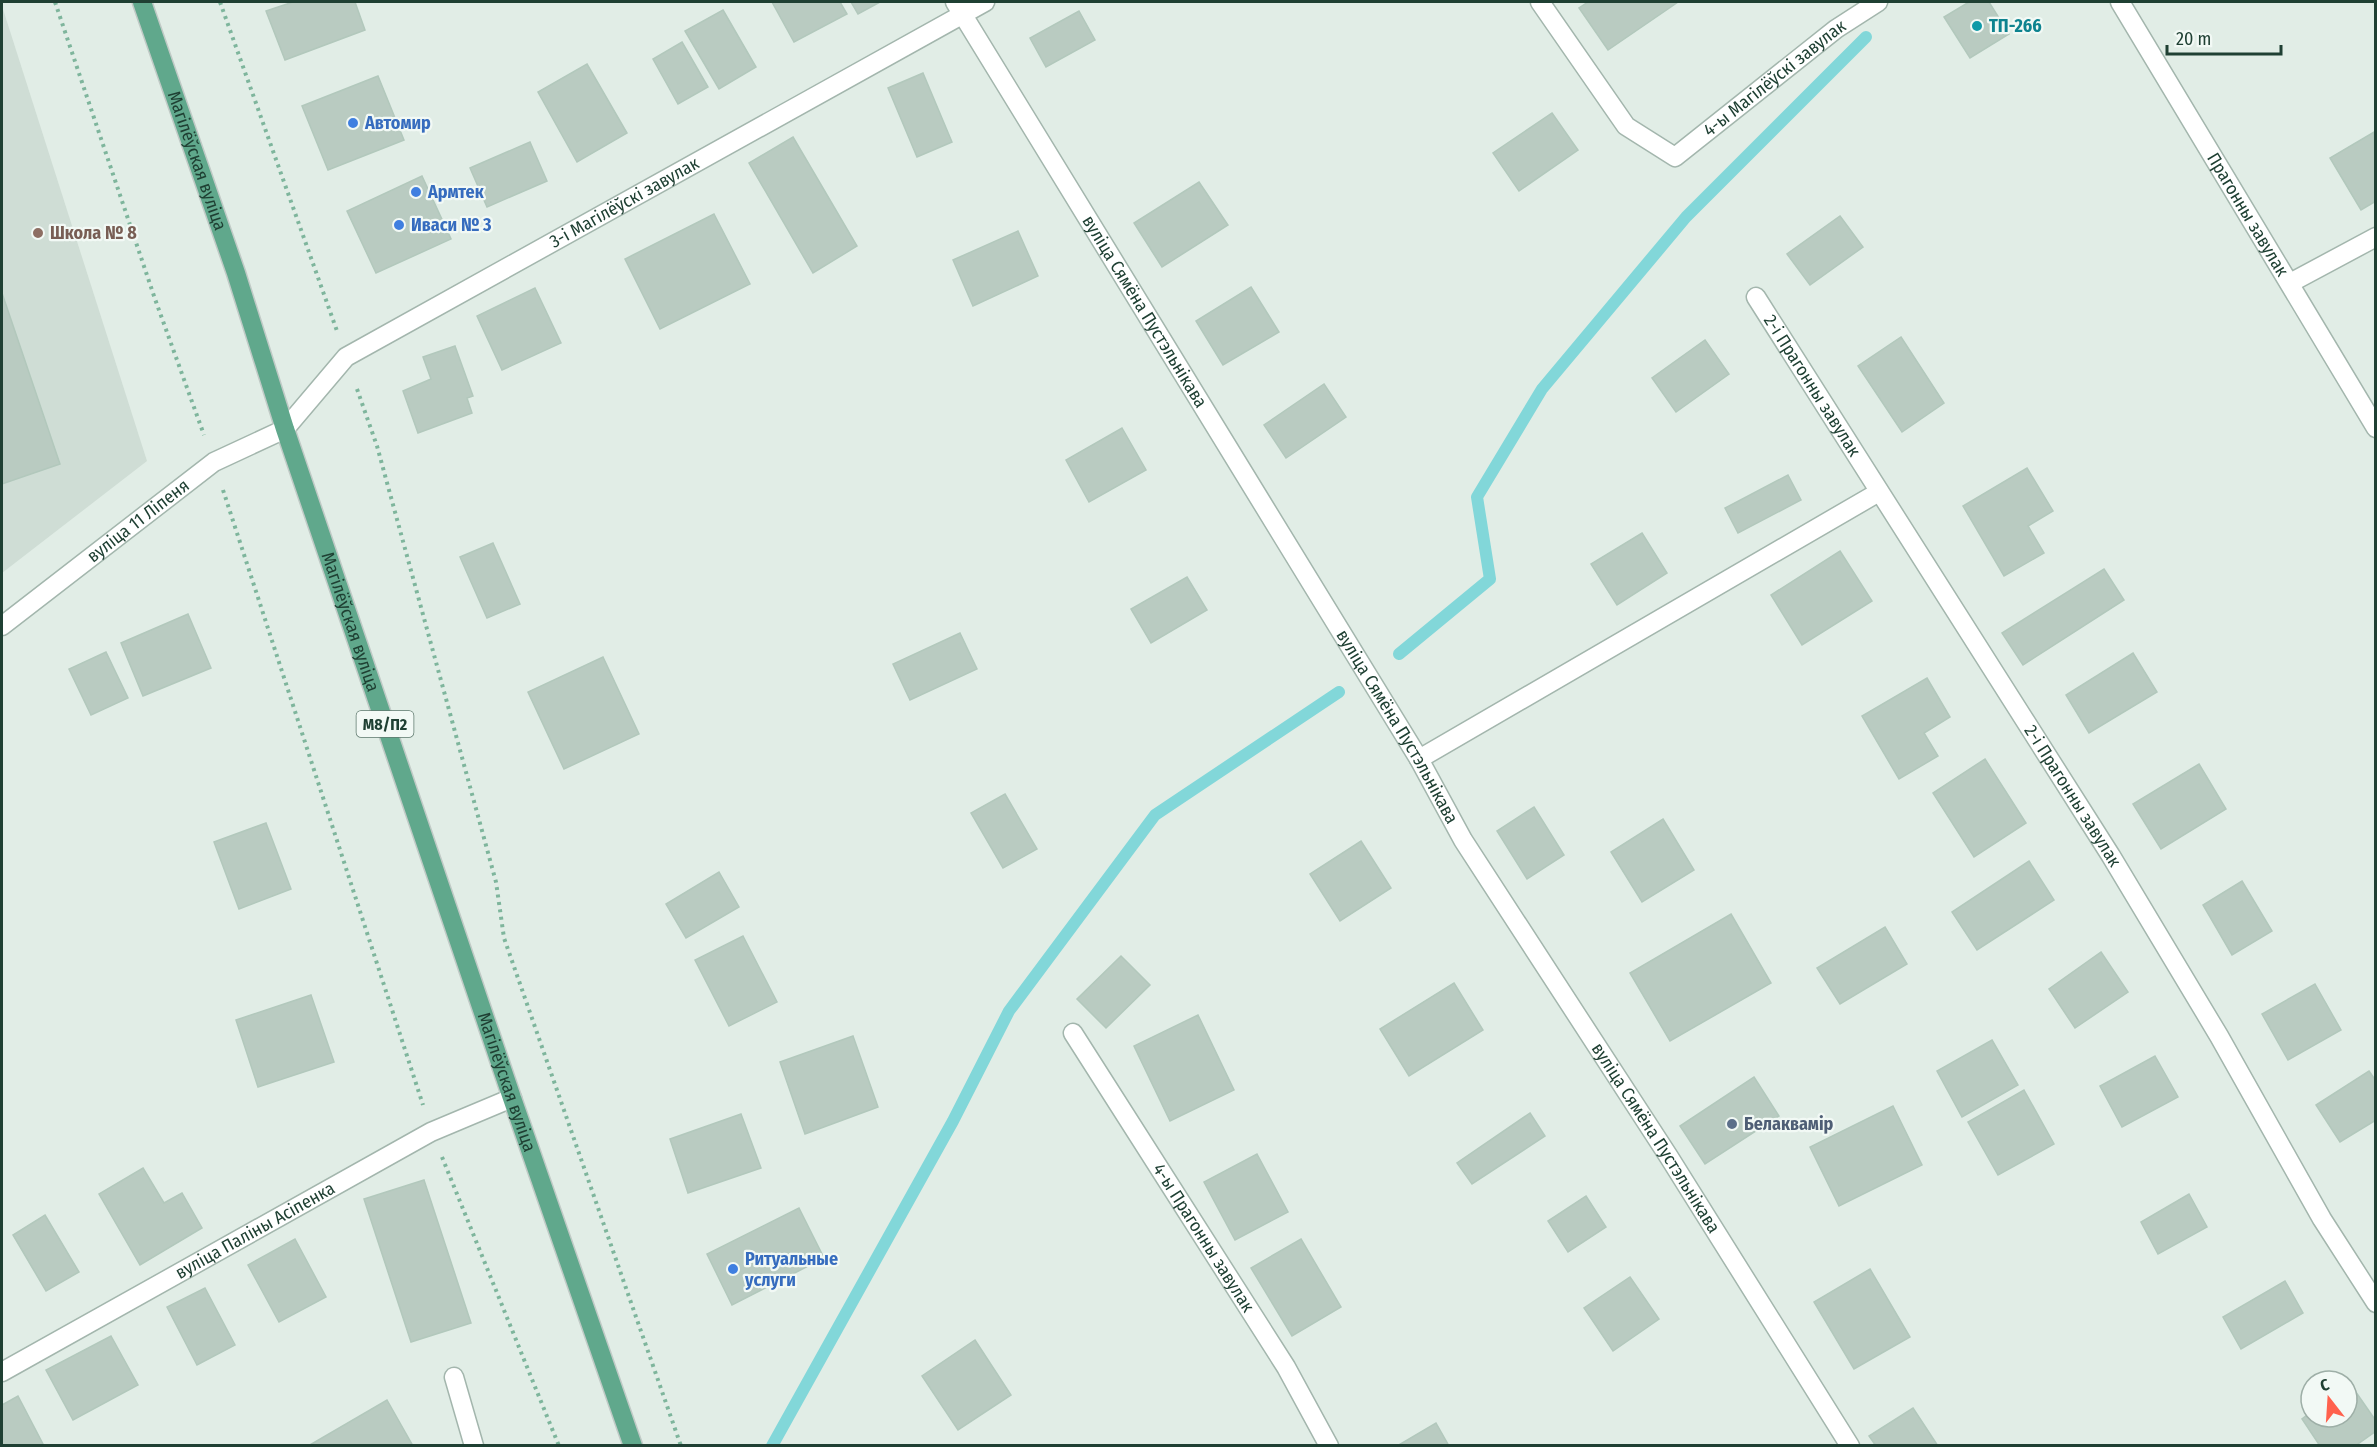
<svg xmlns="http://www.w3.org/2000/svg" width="2377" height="1447" viewBox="0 0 2377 1447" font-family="'Fira Sans Condensed',sans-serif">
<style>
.built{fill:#cfddd5}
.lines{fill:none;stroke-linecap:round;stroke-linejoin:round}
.stream{stroke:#82d7d9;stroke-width:12}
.building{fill:#b9cbc1;stroke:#b2c8bc;stroke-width:1.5}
.lane-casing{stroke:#a3b6ad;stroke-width:21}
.street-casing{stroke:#a3b6ad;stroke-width:21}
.primary-casing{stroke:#c0cac6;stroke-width:21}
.path{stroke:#7eb59c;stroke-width:4;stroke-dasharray:3 4.5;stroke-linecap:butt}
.lane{stroke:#fff;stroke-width:18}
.street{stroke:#fff;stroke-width:18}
.primary{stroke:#60a88c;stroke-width:18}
.culture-dot{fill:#0f9aa8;stroke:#f2f9f5;stroke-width:2}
.shop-dot{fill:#3f7fe0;stroke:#f2f9f5;stroke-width:2}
.education-dot{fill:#8d6e63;stroke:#f2f9f5;stroke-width:2}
.service-dot{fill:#5c6f8a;stroke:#f2f9f5;stroke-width:2}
.labels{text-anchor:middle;stroke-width:4.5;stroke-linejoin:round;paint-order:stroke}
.shield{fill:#f2f9f5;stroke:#5e786d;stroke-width:1.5}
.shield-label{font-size:16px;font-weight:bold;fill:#1f4033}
.culture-label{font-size:18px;font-weight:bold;fill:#0d838f;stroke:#f2f9f5;text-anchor:start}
.street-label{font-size:18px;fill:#1f4033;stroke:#f2f9f5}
.shop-label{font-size:18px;font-weight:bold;fill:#366cbe;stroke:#f2f9f5;text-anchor:start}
.education-label{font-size:18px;font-weight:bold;fill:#785e54;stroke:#f2f9f5;text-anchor:start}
.service-label{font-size:18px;font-weight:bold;fill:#4e5e75;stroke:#f2f9f5;text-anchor:start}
</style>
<rect width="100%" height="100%" fill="#e1ede6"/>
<polygon class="built" points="2,6 147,461 2,573"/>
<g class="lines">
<g class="stream">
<polyline points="1399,654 1490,579 1477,497 1542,389 1686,217 1866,37"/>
<polyline points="772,1446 953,1121 1009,1011 1155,815 1339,692"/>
</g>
</g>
<g class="building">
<polygon points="293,2 355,2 365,30 285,60 266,11"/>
<polygon points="772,2 840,2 847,14 794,42"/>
<polygon points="851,2 880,2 858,14"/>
<polygon points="1588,2 1678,2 1608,50 1579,8"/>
<polygon points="1969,2 1989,2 2009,34 1970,58 1944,17"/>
<polygon points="723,10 756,67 719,89 685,31"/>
<polygon points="1079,11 1095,40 1046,67 1030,38"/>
<polygon points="682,42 708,87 678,104 653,59"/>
<polygon points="587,64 627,133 577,162 538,92"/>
<polygon points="923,73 952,142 917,157 888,88"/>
<polygon points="378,76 404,140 328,170 302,106"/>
<polygon points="1552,113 1578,150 1519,191 1493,153"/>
<polygon points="2374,132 2376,201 2361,210 2330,158"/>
<polygon points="793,137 857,246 813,273 749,163"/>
<polygon points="530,142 547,181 487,207 470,168"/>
<polygon points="422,176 451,239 376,273 347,211"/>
<polygon points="1199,182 1228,225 1162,267 1134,223"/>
<polygon points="714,214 750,284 660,329 625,259"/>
<polygon points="1840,216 1863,247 1810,285 1787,254"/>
<polygon points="1018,231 1038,276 973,306 953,260"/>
<polygon points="1251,287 1279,332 1223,365 1196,321"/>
<polygon points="535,288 561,343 502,370 477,316"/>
<polygon points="2,293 60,464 2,484"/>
<polygon points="1901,337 1944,403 1902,432 1858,366"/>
<polygon points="1705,340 1729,374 1676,412 1652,378"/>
<polygon points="455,346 473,396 467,398 472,413 418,433 403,391 431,379 423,357"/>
<polygon points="1324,384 1346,417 1286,458 1264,425"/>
<polygon points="1122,428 1146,470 1089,502 1066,460"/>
<polygon points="2027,468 2053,511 2028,526 2044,553 2004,576 1963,506"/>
<polygon points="1788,475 1801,500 1738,533 1725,508"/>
<polygon points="1642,533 1667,573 1617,605 1591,564"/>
<polygon points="493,543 520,604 487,618 460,557"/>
<polygon points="1840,551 1872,601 1802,645 1771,595"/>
<polygon points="2104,569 2124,600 2023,665 2002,633"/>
<polygon points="1187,577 1207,610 1151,643 1131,609"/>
<polygon points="188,614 211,668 143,696 121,643"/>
<polygon points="960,633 977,669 910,700 893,664"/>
<polygon points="106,652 128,698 91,715 69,669"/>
<polygon points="2133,653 2157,692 2089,733 2066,695"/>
<polygon points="603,657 639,734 564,769 528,692"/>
<polygon points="1927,678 1950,717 1924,733 1938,756 1899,779 1862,716"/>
<polygon points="1985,759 2026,823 1974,857 1933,793"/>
<polygon points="2199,764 2226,809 2161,849 2133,804"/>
<polygon points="1005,794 1037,849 1003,868 971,813"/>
<polygon points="1534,807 1564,855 1527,879 1497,831"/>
<polygon points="1663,819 1694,870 1642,902 1611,852"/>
<polygon points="266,823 291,889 239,909 214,842"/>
<polygon points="1361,841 1391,888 1340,921 1310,874"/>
<polygon points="2029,861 2054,900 1977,950 1952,912"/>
<polygon points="719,872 739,907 686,938 666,904"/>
<polygon points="2242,881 2272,931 2232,955 2203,905"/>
<polygon points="1731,914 1771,983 1670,1041 1630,973"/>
<polygon points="1885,927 1907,964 1840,1004 1817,968"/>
<polygon points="743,936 777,1002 729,1026 695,960"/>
<polygon points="2101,952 2128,992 2075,1028 2049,989"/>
<polygon points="1121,956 1150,985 1106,1028 1077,999"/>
<polygon points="1454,983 1483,1030 1409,1076 1380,1029"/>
<polygon points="2315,984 2341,1030 2288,1060 2262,1014"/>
<polygon points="311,995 334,1062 258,1087 236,1020"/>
<polygon points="1198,1015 1234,1090 1170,1121 1134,1046"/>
<polygon points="853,1036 878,1107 805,1134 780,1062"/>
<polygon points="1992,1040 2018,1085 1962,1117 1937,1071"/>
<polygon points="2155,1056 2178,1097 2122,1127 2100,1086"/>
<polygon points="2369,1071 2376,1081 2376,1120 2340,1142 2316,1105"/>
<polygon points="1754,1077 1779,1116 1705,1164 1680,1126"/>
<polygon points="2024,1090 2054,1144 1998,1175 1968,1122"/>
<polygon points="1893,1106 1922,1165 1839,1206 1810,1147"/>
<polygon points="1530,1113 1545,1136 1472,1184 1457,1163"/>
<polygon points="741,1114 761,1168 688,1193 670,1139"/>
<polygon points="1257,1154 1288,1212 1235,1240 1204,1182"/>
<polygon points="143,1168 164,1203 182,1193 202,1228 140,1265 99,1194"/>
<polygon points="424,1180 471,1323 411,1342 364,1199"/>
<polygon points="2189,1194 2207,1227 2158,1254 2141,1222"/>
<polygon points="1586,1196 1606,1227 1568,1252 1548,1221"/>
<polygon points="799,1208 824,1258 732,1305 707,1254"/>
<polygon points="45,1215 79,1272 46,1291 13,1235"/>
<polygon points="295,1239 326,1297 279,1322 248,1265"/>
<polygon points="1301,1239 1341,1307 1292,1336 1251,1268"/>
<polygon points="1870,1269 1910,1337 1854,1369 1814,1302"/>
<polygon points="1630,1277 1659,1319 1613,1351 1584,1308"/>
<polygon points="2285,1281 2303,1313 2241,1349 2223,1317"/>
<polygon points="205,1288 235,1345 197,1365 167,1307"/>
<polygon points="111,1336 138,1385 73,1420 46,1370"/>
<polygon points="975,1340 1011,1395 958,1430 922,1376"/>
<polygon points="2351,1385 2376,1421 2376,1431 2355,1446 2320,1446 2302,1419 2311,1412 2311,1417 2347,1417 2347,1388"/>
<polygon points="18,1396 43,1444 40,1446 2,1446 2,1405"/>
<polygon points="387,1400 413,1446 308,1446"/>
<polygon points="1913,1408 1938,1446 1876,1446 1869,1436"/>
<polygon points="1436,1423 1449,1446 1397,1446"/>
</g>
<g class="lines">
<g class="lane-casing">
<g id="lane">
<polyline points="1419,759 1879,492"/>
<polyline points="454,1377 474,1446"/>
</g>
</g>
<g class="street-casing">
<g id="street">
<path id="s1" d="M955 2 1419 759 1463 840 1669 1157 1850 1446"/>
<path id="s2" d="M1540 2 1626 126 1675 157 1836 29 1878 2"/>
<path id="s3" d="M2120 2 2376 428"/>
<polyline points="2290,283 2376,237"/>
<path id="s4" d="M1756 297 2111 856 2219 1036 2322 1219 2376 1303"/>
<path id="s5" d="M2 626 214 462 285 429 346 357 985 2"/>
<path id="s6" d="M1073 1033 1286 1367 1329 1446"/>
<path id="s7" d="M2 1372 431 1132 512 1098"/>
</g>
</g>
<g class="primary-casing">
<g id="primary">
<path id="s8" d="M142 2 236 273 285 429 512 1098 633 1446"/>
</g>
</g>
<g class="path">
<polyline points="55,2 155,299 204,435"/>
<polyline points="220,2 337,331"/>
<polyline points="357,389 377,446 496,882 504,938 681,1446"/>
<polyline points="223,490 423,1105"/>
<polyline points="442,1157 559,1446"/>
</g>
<use href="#lane" class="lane"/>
<use href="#street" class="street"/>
<use href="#primary" class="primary"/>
</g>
<circle class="culture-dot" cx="1977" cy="26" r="6"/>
<g class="shop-dot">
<circle cx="353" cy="123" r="6"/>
<circle cx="416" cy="192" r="6"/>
<circle cx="399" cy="225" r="6"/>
<circle cx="733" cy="1269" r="6"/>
</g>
<circle class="education-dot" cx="38" cy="233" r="6"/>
<circle class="service-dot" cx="1732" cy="1124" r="6"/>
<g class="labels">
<rect class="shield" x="356.5" y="711" width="57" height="26" rx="4.5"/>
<g class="shield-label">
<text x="385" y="730">М8/П2</text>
</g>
<g class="culture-label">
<text x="1989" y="32">ТП-266</text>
</g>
<g class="street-label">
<text dy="6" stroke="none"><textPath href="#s2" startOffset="336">4-ы Магілёўскі завулак</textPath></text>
<text dy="6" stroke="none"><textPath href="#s8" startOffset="168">Магілёўская вуліца</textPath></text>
<text dy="6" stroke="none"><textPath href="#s5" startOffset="759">3-і Магілёўскі завулак</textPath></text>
<text dy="6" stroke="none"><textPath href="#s3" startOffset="248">Прагонны завулак</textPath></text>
<text dy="6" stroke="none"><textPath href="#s1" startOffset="363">вуліца Сямёна Пустэльнікава</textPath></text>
<text dy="6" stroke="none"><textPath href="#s4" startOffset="105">2-і Прагонны завулак</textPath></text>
<text dy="6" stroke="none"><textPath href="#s5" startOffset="172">вуліца 11 Ліпеня</textPath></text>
<text dy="6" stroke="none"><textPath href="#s8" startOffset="654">Магілёўская вуліца</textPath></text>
<text dy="6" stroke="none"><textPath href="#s1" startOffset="849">вуліца Сямёна Пустэльнікава</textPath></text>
<text dy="6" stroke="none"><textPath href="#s4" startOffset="591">2-і Прагонны завулак</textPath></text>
<text dy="6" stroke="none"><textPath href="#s8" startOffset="1140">Магілёўская вуліца</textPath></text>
<text dy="6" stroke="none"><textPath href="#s1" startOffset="1335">вуліца Сямёна Пустэльнікава</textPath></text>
<text dy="6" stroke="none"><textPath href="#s7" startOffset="290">вуліца Паліны Асіпенка</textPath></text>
<text dy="6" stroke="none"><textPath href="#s6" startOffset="243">4-ы Прагонны завулак</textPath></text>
</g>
<g class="shop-label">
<text x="365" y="129">Автомир</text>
<text x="428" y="198">Армтек</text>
<text x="411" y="231">Иваси № 3</text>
<text x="745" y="1265">Ритуальные<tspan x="745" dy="21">услуги</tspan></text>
</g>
<g class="education-label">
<text x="50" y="239">Школа № 8</text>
</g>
<g class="service-label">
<text x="1744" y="1130">Белаквамір</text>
</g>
</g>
<rect width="2377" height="1447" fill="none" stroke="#1f4033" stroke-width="6"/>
<g transform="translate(2329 1399) rotate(343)"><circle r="28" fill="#f2f9f5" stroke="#9eafa7" stroke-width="1.5"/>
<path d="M0-4.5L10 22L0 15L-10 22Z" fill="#ff614d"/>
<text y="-9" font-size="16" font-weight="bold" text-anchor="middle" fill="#1f4033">С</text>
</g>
<path d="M2167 45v9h114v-9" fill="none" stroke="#1f4033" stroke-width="3"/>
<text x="2176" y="45" font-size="18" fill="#1f4033" stroke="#f2f9f5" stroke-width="4.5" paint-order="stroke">20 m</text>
</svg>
